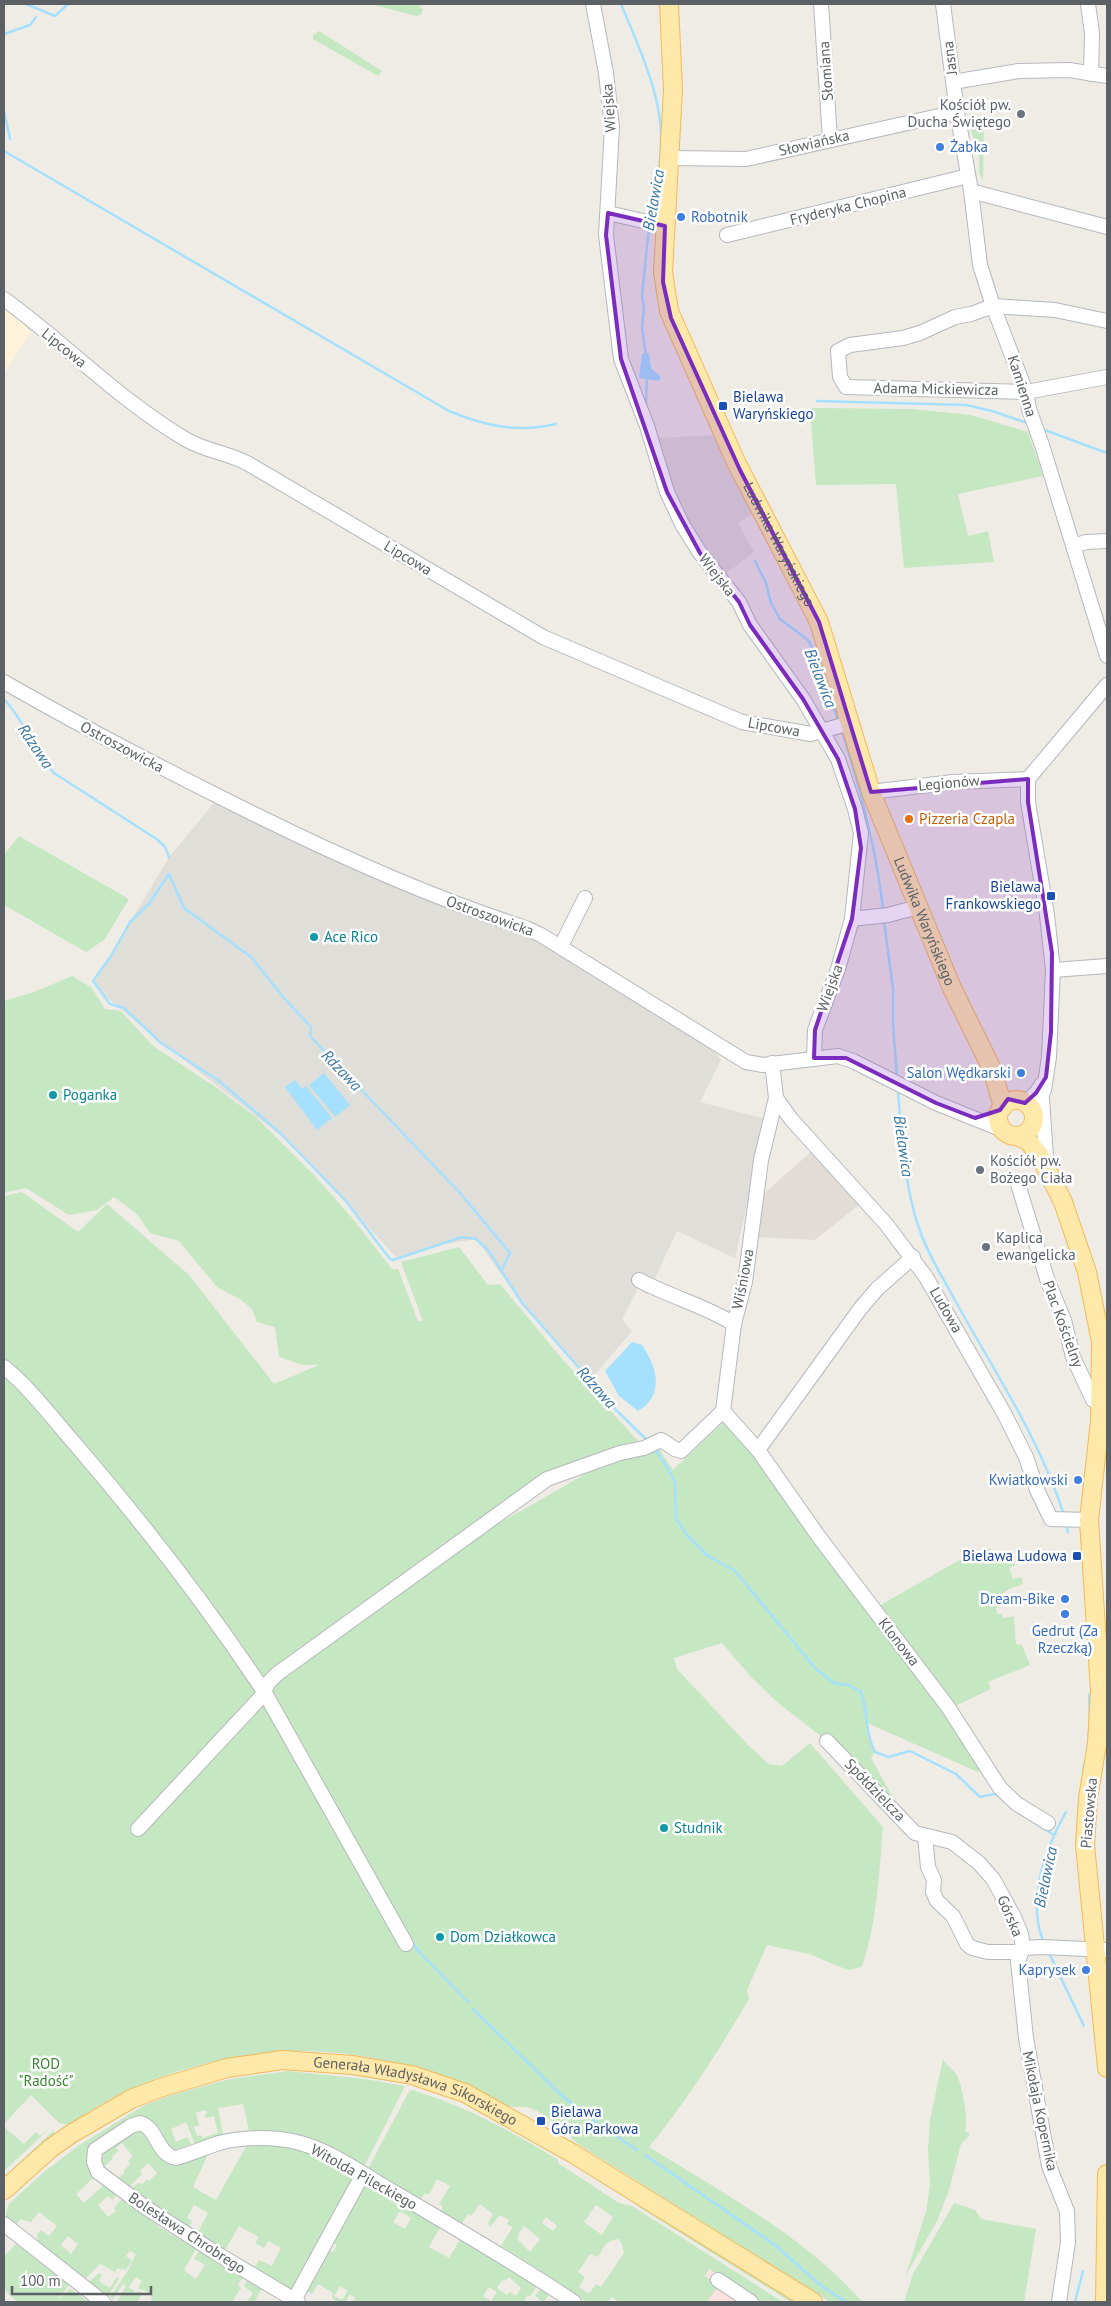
<svg xmlns="http://www.w3.org/2000/svg" width="1111" height="2306" viewBox="0 0 1111 2306" font-family="'PT Sans',sans-serif">
<style>
.commercial{fill:#fef2da}
.industrial{fill:#e0ded9}
.education{fill:#e1ddd6}
.medical{fill:#fce1e1}
.green{fill:#c5e7c1;fill-rule:evenodd}
.water{fill:#a5e1ff}
.lines{fill:none;stroke-linecap:round;stroke-linejoin:round}
.stream{stroke:#a5e1ff;stroke-width:2.5}
.minor-casing{stroke:#b5b8bc;stroke-width:16}
.major-casing{stroke:#f4b959;stroke-width:20}
.minor{stroke:#fff;stroke-width:14}
.major{stroke:#ffe9aa;stroke-width:18}
.marked{fill:#7b2cbf;fill-opacity:0.2;stroke:#7b2cbf;stroke-width:4;stroke-linejoin:round}
.worship-dot{fill:#6b7280;stroke:#fff;stroke-width:2}
.shop-dot{fill:#3f7fe0;stroke:#fff;stroke-width:2}
.transit-dot{fill:#1a4fb4;stroke:#fff;stroke-width:2}
.food-dot{fill:#e8710a;stroke:#fff;stroke-width:2}
.culture-dot{fill:#0f9aa8;stroke:#fff;stroke-width:2}
.labels{text-anchor:middle;stroke-width:5;stroke-linejoin:round;paint-order:stroke}
.street-label{font-size:15px;fill:#5c6165;stroke:#fff}
.worship-label{font-size:15px;fill:#5b616d;stroke:#fff;text-anchor:start}
.shop-label{font-size:15px;fill:#366cbe;stroke:#fff;text-anchor:end}
.transit-label{font-size:15px;fill:#164399;stroke:#fff;text-anchor:start}
.food-label{font-size:15px;fill:#c56008;stroke:#fff;text-anchor:start}
.culture-label{font-size:15px;fill:#0d838f;stroke:#fff;text-anchor:start}
.park-label{font-size:15px;fill:#388533;stroke:#fff}
.water-label{font-size:16px;font-style:italic;fill:#3a77a2;stroke:#fff}
</style>
<rect width="100%" height="100%" fill="#efece5"/>
<polygon class="commercial" points="4,308 22,321 30,333 4,374"/>
<g class="industrial">
<polygon points="716,435 717,444 753,514 738,523 754,552 723,576 697,544 670,491 657,438"/>
<polygon points="219,797 351,861 528,922 703,1036 721,1060 700,1102 766,1119 735,1258 677,1231 647,1295 638,1288 622,1319 632,1331 590,1381 522,1303 476,1239 435,1246 398,1259 289,1142 152,1035 98,990 94,983 169,857"/>
</g>
<polygon class="education" points="812,1151 860,1204 815,1240 757,1237 760,1197"/>
<polygon class="medical" points="686,2254 725,2280 762,2302 700,2302"/>
<g class="green">
<polygon points="371,4 418,4 423,10 421,15 416,16"/>
<polygon points="319,31 382,71 378,76 313,39 313,35"/>
<polygon points="974,120 974,124 984,123 983,182 979,172 979,150 976,150 969,121"/>
<polygon points="810,408 913,409 971,415 1028,432 1043,476 958,494 968,536 988,531 994,562 904,568 896,484 816,485"/>
<polygon points="19,836 129,899 104,940 86,952 4,905 4,855"/>
<path d="M72 976 92 988 105 1009 121 1011 153 1046 217 1088 257 1118 313 1174 353 1219 392 1269H398L418 1321H423L401 1262 459 1247 488 1285 500 1284 563 1360 641 1444 555 1476 495 1516 498 1524 603 1464 654 1447 659 1449 673 1470 726 1420 751 1451 985 1767 978 1772 867 1723 869 1740 875 1752 871 1758 909 1826 827 1741 777 1702 752 1678 722 1643 674 1658 677 1669 749 1746 769 1764 782 1766 810 1743 883 1827C879 1875 877 1922 862 1967L848 1970 809 1954 767 1945 747 1990 749 1999C719 2050 686 2102 649 2147 721 2192 806 2237 862 2302H830L578 2144C564 2132 550 2116 533 2109 524 2105 516 2109 505 2105 475 2094 446 2075 414 2067 376 2057 334 2050 294 2051 221 2053 128 2080 70 2125L59 2123 31 2095 4 2124V1196L22 1192 78 1232 107 1204 189 1275 274 1384 319 1365H302L279 1357 275 1327 257 1322 252 1309 240 1299 217 1287 179 1241 150 1233 137 1214 114 1197 97 1210 69 1215 26 1188 4 1193V1001L34 992Z"/>
<polygon points="990,1548 999,1564 1013,1558 1015,1565 1009,1568 1013,1579 1021,1577 1023,1584 1011,1588 998,1596 1001,1607 996,1608 997,1614 1002,1614 1003,1618 1014,1616 1016,1644 1022,1645 1030,1665 988,1682 991,1689 955,1706 877,1607 958,1561"/>
<path d="M943 2059C946 2066 952 2068 956 2074 962 2083 969 2121 965 2131L970 2134 961 2144 949 2190 937 2221 906 2275 927 2208 930 2183 928 2150 930 2120Z"/>
<path d="M278 2068 336 2071 405 2081 403 2083C371 2079 340 2072 308 2070 234 2065 147 2095 86 2136 70 2146 54 2157 40 2170 30 2178 17 2196 6 2199 63 2145 128 2100 207 2081 230 2075 254 2072 278 2068Z"/>
<path d="M288 2071 365 2079 405 2086 365 2165C349 2157 335 2147 319 2141 298 2132 271 2129 249 2131L243 2104 218 2108 223 2135 195 2144 186 2122 171 2129 176 2142 187 2137 191 2144 184 2147 185 2151H172L147 2121 95 2143 87 2160V2164L95 2176 76 2194 84 2203 105 2184 117 2194 112 2200 108 2196 98 2205 108 2217 116 2211 114 2208 122 2199 162 2229 196 2249 184 2270 196 2279 205 2265 194 2259 199 2251 243 2277 238 2285 241 2288 232 2302H151L152 2294 138 2288 142 2281 136 2277 129 2287 134 2291V2294L139 2291 143 2293 137 2302H117L126 2286 123 2284 113 2299 110 2297 127 2272 136 2254 130 2251 126 2256 132 2261 125 2271 124 2268 122 2270 118 2268 115 2271 119 2274 100 2264 85 2279 38 2242 37 2234 41 2230 49 2236 57 2226 39 2212 31 2222 20 2219 16 2225 5 2217 9 2204 44 2172 78 2146 143 2106 172 2095 230 2079ZM205 2110 207 2113 204 2115 207 2118 214 2116 218 2133 202 2138 201 2135 197 2136 194 2127 199 2125 196 2113ZM68 2236 78 2244 71 2254 61 2245Z"/>
<path d="M412 2090C465 2106 511 2131 558 2160V2163L619 2203 632 2206 783 2302H762L709 2269 705 2276 719 2285 707 2302H619L612 2297 607 2302H587L501 2246 513 2227 507 2224 509 2220 500 2215 490 2227 488 2223 493 2214 480 2204 471 2216 468 2214 462 2223 441 2211 443 2206 439 2204 450 2186 437 2179 429 2195 425 2193 421 2199 368 2169 408 2093ZM596 2205 613 2217 602 2235 584 2222ZM546 2217 557 2226 553 2231 542 2223ZM524 2226 540 2239 530 2252 517 2239 519 2236 518 2234ZM618 2239 621 2242 624 2253 601 2287 596 2284 589 2294 579 2287 585 2277 578 2272 590 2254 598 2257C603 2248 606 2240 618 2239Z"/>
<polygon points="4,2127 24,2144 36,2132 40,2136 50,2128 4,2171"/>
<polygon points="54,2130 54,2135 4,2180 4,2177"/>
<path d="M137 2131 142 2132 156 2152 172 2164 209 2152 193 2187 216 2200 248 2143 282 2144 313 2153 354 2177 292 2290 254 2268 259 2260 272 2266 281 2248 268 2241 264 2248 255 2243 259 2237 239 2226 225 2250 197 2234 208 2213 194 2205 187 2218 192 2221 189 2227 131 2189 138 2183 143 2184 147 2179 149 2181 157 2173 148 2163 140 2171 142 2174 129 2187 118 2179 125 2172 123 2171 130 2164 128 2161 133 2156 122 2143 116 2148 118 2151 112 2157 113 2158 104 2167C99 2163 99 2159 100 2153L130 2132Z"/>
<path d="M365 2184 441 2226 429 2247 449 2258 461 2238 537 2286 530 2296 528 2295 523 2302H354L355 2298 350 2294 346 2301 338 2302 332 2298 333 2293 318 2284 312 2294 306 2291 328 2250 333 2252 337 2245 332 2242ZM400 2211 411 2218 405 2229 393 2222ZM509 2277 521 2288 516 2296 510 2292 507 2295 497 2288 502 2280 505 2281ZM340 2286 348 2291 342 2300 334 2296ZM489 2287 497 2292 491 2301 483 2296Z"/>
<polygon points="954,2203 975,2210 981,2219 1036,2229 1024,2302 904,2302 913,2274"/>
<polygon points="637,2206 646,2208 795,2302 791,2302"/>
<polygon points="16,2244 69,2285 57,2301 70,2289 89,2302 18,2302 4,2290 4,2257"/>
<polygon points="99,2273 102,2275 99,2281 110,2288 117,2277 119,2279 108,2296 89,2282"/>
<polygon points="248,2279 262,2288 254,2302 247,2302 253,2293 244,2286"/>
<polygon points="541,2288 550,2294 543,2302 535,2296"/>
</g>
<g class="water">
<polygon points="649,353 651,368 661,377 659,381 639,378 642,354"/>
<polygon points="324,1073 350,1105 335,1117 309,1085"/>
<polygon points="295,1080 302,1089 306,1086 332,1118 317,1130 285,1087"/>
<path d="M632 1342 642 1345C657 1367 665 1395 638 1411L619 1396 605 1371Z"/>
</g>
<g class="lines">
<g class="stream">
<polyline points="26,4 55,16 68,4"/>
<path d="M621 4C638 45 662 95 661 140 661 166 656 192 651 217"/>
<polyline points="4,34 30,25 36,17"/>
<polyline points="4,111 10,139"/>
<path d="M4 151 449 411C485 426 518 433 556 424"/>
<polyline points="646,356 642,327 644,309 642,295 649,227"/>
<polyline points="817,401 966,405 992,411 1030,424"/>
<polyline points="646,402 647,376"/>
<polyline points="1042,429 1107,453"/>
<path d="M755 561 766 583 771 603 780 619 808 640C823 665 829 694 838 721"/>
<path d="M4 699C24 721 35 750 54 773L158 840 165 847 169 857"/>
<path d="M842 731C860 788 877 851 883 910"/>
<polyline points="169,874 149,904 130,922 111,956 93,981 110,1004 124,1008 161,1043 219,1081 279,1132 345,1200 390,1259 393,1260 462,1237 476,1239 488,1250 522,1303 616,1410 648,1441"/>
<polyline points="169,874 184,908 251,957 284,998 311,1027 310,1036 460,1193 510,1253 501,1271"/>
<polyline points="884,921 893,989 893,1024 897,1077"/>
<path d="M898 1090C901 1132 905 1189 919 1228 928 1255 943 1278 956 1302 994 1371 1040 1439 1064 1515"/>
<path d="M655 1449 668 1469 675 1483 676 1519 687 1535 708 1556 735 1571 816 1669 834 1683 848 1685 861 1692C868 1712 865 1733 875 1752L888 1757 910 1751 956 1774 980 1797 994 1794 1000 1796"/>
<polyline points="1066,1525 1068,1532"/>
<polyline points="1089,1695 1090,1719"/>
<polyline points="1088,1746 1089,1731"/>
<polyline points="1083,1769 1085,1761"/>
<polyline points="1019,1813 1054,1835"/>
<polyline points="410,1939 420,1953 468,2002"/>
<path d="M1044 1943C1026 1901 1045 1849 1066 1812"/>
<polyline points="1049,1953 1084,2026"/>
<polyline points="473,2009 557,2091 581,2112 637,2150"/>
<polyline points="645,2155 775,2245 819,2284 846,2302"/>
<polyline points="1075,2302 1083,2271"/>
</g>
<g class="minor-casing">
<g id="minor">
<polyline points="593,4 606,73 612,127 606,235 621,359 647,426 667,492 682,524 700,553 739,602 750,625 803,699 838,759 855,809 861,833 852,919 838,969 815,1030 814,1058"/>
<polyline points="821,4 830,139"/>
<polyline points="943,4 957,112 971,191 980,265 993,306 1026,392 1029,409 1042,445 1107,656"/>
<polyline points="1088,4 1092,33 1091,74"/>
<polyline points="953,82 1019,71 1069,70 1107,76"/>
<polyline points="670,158 746,159 957,112"/>
<polyline points="971,191 1107,227"/>
<polyline points="608,213 665,226"/>
<polyline points="727,235 968,176"/>
<path d="M4 299C66 344 120 401 187 440 206 451 228 453 247 463L543 637 742 722 811 734 850 723"/>
<polyline points="1107,321 1055,310 993,306 971,314 955,317 920,333 903,338 850,345 838,351 840,377 846,387 1026,392 1107,377"/>
<polyline points="1074,546 1086,542 1107,541"/>
<path d="M4 682C86 729 169 772 254 814 343 858 432 898 526 928L541 935 746 1062 763 1065 838 1056 853 1061 936 1103 1003 1130"/>
<polyline points="871,792 953,782 1028,779"/>
<polyline points="852,919 888,915 918,907"/>
<polyline points="561,946 585,898"/>
<polyline points="1053,970 1107,966"/>
<polyline points="776,1098 791,1119 886,1224 926,1277 1005,1415 1026,1457 1037,1490 1051,1519 1089,1520"/>
<polyline points="1042,1099 1046,1157"/>
<polyline points="1025,1103 1036,1093 1042,1084"/>
<polyline points="1033,1113 1044,1090 1049,1057 1053,970 1047,915 1028,802 1028,779 1107,685"/>
<polyline points="1017,1181 1048,1282 1064,1320 1073,1357 1093,1400 1101,1403"/>
<path d="M639 1280C670 1297 704 1305 734 1324"/>
<path d="M4 1367C31 1389 53 1419 76 1445 143 1523 208 1607 265 1693L406 1944"/>
<polyline points="723,1411 758,1450 819,1537 948,1707 1000,1788 1017,1804 1048,1823"/>
<polyline points="758,1450 860,1309 877,1289 913,1257"/>
<polyline points="827,1741 915,1833 952,1842 979,1863 993,1879 1014,1917 1021,1934 1023,1948 1018,1961 1026,2038 1049,2166 1067,2211 1068,2242 1059,2302"/>
<polyline points="138,1829 261,1697 269,1682 277,1674 547,1479 620,1453 644,1448 661,1440 675,1449 681,1451 723,1411 734,1324 745,1282 761,1160 776,1098 772,1063"/>
<polyline points="925,1836 928,1867 934,1880 933,1892 937,1901 953,1916 967,1944 972,1948 988,1952 1017,1952 1023,1948 1042,1947 1107,1950"/>
<polyline points="4,2224 103,2302"/>
<polyline points="718,2280 751,2302"/>
<polyline points="294,2300 363,2174"/>
<path d="M298 2302 216 2253 145 2207 98 2172 94 2162 95 2150 131 2126 140 2123C158 2128 156 2154 176 2158 190 2154 204 2148 219 2143 237 2138 261 2137 279 2139 322 2143 357 2171 392 2191 454 2227 515 2263 574 2302"/>
</g>
</g>
<g class="major-casing">
<g id="major">
<path id="s1" d="M669 4 673 90 663 272 669 311 735 460 819 622 871 792 952 988 992 1069 1003 1107"/>
<circle cx="1016" cy="1118" r="18"/>
<polyline points="1017,1136 1028,1141 1040,1156 1063,1202 1087,1272 1101,1342 1100,1421 1089,1520 1100,1690 1097,1744 1088,1798 1085,1845 1107,2068"/>
<path id="s2" d="M4 2190 51 2148 71 2134 131 2099 163 2087 227 2068 282 2060 353 2065 412 2075 465 2093 572 2153 813 2302"/>
<polyline points="1105,2302 1107,2174"/>
</g>
</g>
<use href="#minor" class="minor"/>
<use href="#major" class="major"/>
</g>
<path class="marked" d="M608 213 665 226 663 282 671 318 740 470 819 622 871 792 1028 779V802L1052 953 1051 1032 1046 1077 1036 1093 1025 1103 1008 1099 1000 1110 975 1118 936 1103 846 1058H814L815 1030 852 919 861 848 855 809 838 759 803 699 750 625 739 602 700 553 667 492 621 359 606 235Z"/>
<g class="worship-dot">
<circle cx="1021" cy="114" r="5"/>
<circle cx="980" cy="1170" r="5"/>
<circle cx="986" cy="1247" r="5"/>
</g>
<g class="shop-dot">
<circle cx="940" cy="147" r="5"/>
<circle cx="681" cy="217" r="5"/>
<circle cx="1021" cy="1073" r="5"/>
<circle cx="1078" cy="1480" r="5"/>
<circle cx="1065" cy="1599" r="5"/>
<circle cx="1065" cy="1614" r="5"/>
<circle cx="1086" cy="1970" r="5"/>
</g>
<g class="transit-dot">
<rect x="718" y="401" width="10" height="10" rx="2.5"/>
<rect x="1046" y="891" width="10" height="10" rx="2.5"/>
<rect x="1072" y="1551" width="10" height="10" rx="2.5"/>
<rect x="536" y="2116" width="10" height="10" rx="2.5"/>
</g>
<circle class="food-dot" cx="909" cy="819" r="5"/>
<g class="culture-dot">
<circle cx="314" cy="937" r="5"/>
<circle cx="53" cy="1095" r="5"/>
<circle cx="664" cy="1828" r="5"/>
<circle cx="440" cy="1937" r="5"/>
</g>
<g class="labels">
<g class="street-label">
<text transform="translate(950 58) rotate(-97)" y="5">Jasna</text>
<text transform="translate(826 71) rotate(-94)" y="5">Słomiana</text>
<text transform="translate(609 108) rotate(-94)" y="5">Wiejska</text>
<text transform="translate(814 143) rotate(-13)" y="5">Słowiańska</text>
<text transform="translate(848 206) rotate(-14)" y="5">Fryderyka Chopina</text>
<text transform="translate(64 348) rotate(39)" y="5">Lipcowa</text>
<text transform="translate(1022 386) rotate(72)" y="5">Kamienna</text>
<text transform="translate(936 389) rotate(1)" y="5">Adama Mickiewicza</text>
<text dy="5" stroke="none"><textPath href="#s1" startOffset="566">Ludwika Waryńskiego</textPath></text>
<text transform="translate(408 558) rotate(31)" y="5">Lipcowa</text>
<text transform="translate(717 575) rotate(52)" y="5">Wiejska</text>
<text transform="translate(774 727) rotate(10)" y="5">Lipcowa</text>
<text transform="translate(122 747) rotate(28)" y="5">Ostroszowicka</text>
<text transform="translate(949 783) rotate(-5)" y="5">Legionów</text>
<text transform="translate(490 916) rotate(20)" y="5">Ostroszowicka</text>
<text dy="5" stroke="none"><textPath href="#s1" startOffset="971">Ludwika Waryńskiego</textPath></text>
<text transform="translate(830 988) rotate(-70)" y="5">Wiejska</text>
<text transform="translate(743 1279) rotate(-79)" y="5">Wiśniowa</text>
<text transform="translate(946 1310) rotate(60)" y="5">Ludowa</text>
<text transform="translate(1063 1324) rotate(70)" y="5">Plac Kościelny</text>
<text transform="translate(899 1642) rotate(52)" y="5">Klonowa</text>
<text transform="translate(875 1790) rotate(46)" y="5">Spółdzielcza</text>
<text transform="translate(1089 1813) rotate(-85)" y="5">Piastowska</text>
<text transform="translate(1010 1916) rotate(67)" y="5">Górska</text>
<text dy="5" stroke="none"><textPath href="#s2" startOffset="452">Generała Władysława Sikorskiego</textPath></text>
<text transform="translate(1040 2111) rotate(78)" y="5">Mikołaja Kopernika</text>
<text transform="translate(364 2177) rotate(29)" y="5">Witolda Pileckiego</text>
<text transform="translate(187 2233) rotate(33)" y="5">Bolesława Chrobrego</text>
</g>
<g class="worship-label">
<text x="1011" y="110" text-anchor="end">Kościół pw.<tspan x="1011" dy="17">Ducha Świętego</tspan></text>
<text x="990" y="1166">Kościół pw.<tspan x="990" dy="17">Bożego Ciała</tspan></text>
<text x="996" y="1243">Kaplica<tspan x="996" dy="17">ewangelicka</tspan></text>
</g>
<g class="shop-label">
<text x="950" y="152" text-anchor="start">Żabka</text>
<text x="691" y="222" text-anchor="start">Robotnik</text>
<text x="1011" y="1078">Salon Wędkarski</text>
<text x="1068" y="1485">Kwiatkowski</text>
<text x="1055" y="1604">Dream-Bike</text>
<text x="1065" y="1636" text-anchor="middle">Gedrut (Za<tspan x="1065" dy="17">Rzeczką)</tspan></text>
<text x="1076" y="1975">Kaprysek</text>
</g>
<g class="transit-label">
<text x="733" y="402">Bielawa<tspan x="733" dy="17">Waryńskiego</tspan></text>
<text x="1041" y="892" text-anchor="end">Bielawa<tspan x="1041" dy="17">Frankowskiego</tspan></text>
<text x="1067" y="1561" text-anchor="end">Bielawa Ludowa</text>
<text x="551" y="2117">Bielawa<tspan x="551" dy="17">Góra Parkowa</tspan></text>
</g>
<g class="food-label">
<text x="919" y="824">Pizzeria Czapla</text>
</g>
<g class="culture-label">
<text x="324" y="942">Ace Rico</text>
<text x="63" y="1100">Poganka</text>
<text x="674" y="1833">Studnik</text>
<text x="450" y="1942">Dom Działkowca</text>
</g>
<g class="park-label">
<text x="46" y="2069">ROD<tspan x="46" dy="17">"Radość"</tspan></text>
</g>
<g class="water-label">
<text transform="translate(653 200) rotate(-80)" y="6">Bielawica</text>
<text transform="translate(821 678) rotate(69)" y="6">Bielawica</text>
<text transform="translate(36 746) rotate(56)" y="6">Rdzawa</text>
<text transform="translate(342 1070) rotate(46)" y="6">Rdzawa</text>
<text transform="translate(904 1146) rotate(82)" y="6">Bielawica</text>
<text transform="translate(597 1387) rotate(48)" y="6">Rdzawa</text>
<text transform="translate(1045 1877) rotate(-78)" y="6">Bielawica</text>
</g>
</g>
<rect width="1111" height="2306" fill="none" stroke="#5c6165" stroke-width="10"/>
<path d="M12 2286v8h139v-8" fill="none" stroke="#5c6165" stroke-width="2.5"/>
<text x="20" y="2286" font-size="15" fill="#5c6165" stroke="#ffffff" stroke-width="4" paint-order="stroke">100 m</text>
</svg>
